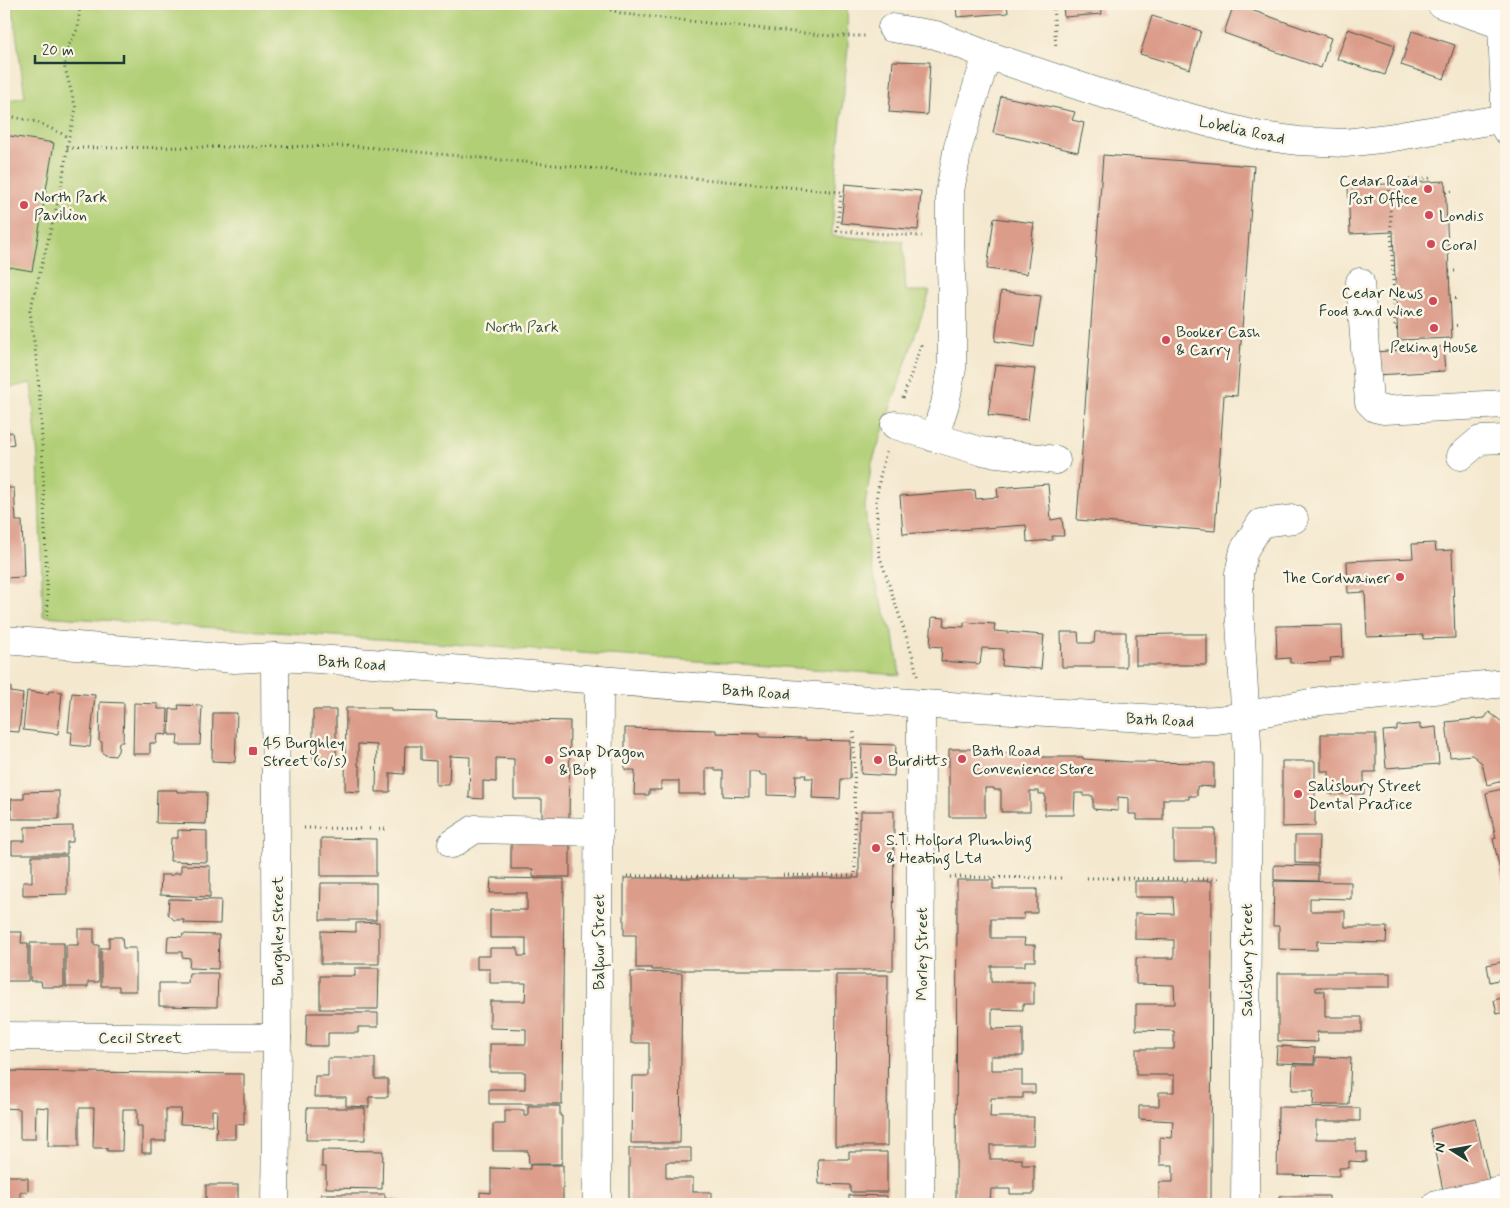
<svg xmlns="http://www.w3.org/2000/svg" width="1510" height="1208" viewBox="0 0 1510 1208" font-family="Mynerve,sans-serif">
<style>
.green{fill:#b1cf76;stroke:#688655}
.building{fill:#dc9c8a}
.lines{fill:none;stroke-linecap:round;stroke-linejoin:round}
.minor-casing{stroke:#3f574b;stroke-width:29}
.path{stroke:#3f574b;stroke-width:3;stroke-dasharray:1 4;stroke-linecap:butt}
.minor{stroke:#fff;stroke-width:28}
.poi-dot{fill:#d1495b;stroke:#fcf5e5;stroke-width:2}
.labels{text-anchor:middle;stroke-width:5;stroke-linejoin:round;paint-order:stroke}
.street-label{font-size:16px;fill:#1f3d34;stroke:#fcf5e5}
.poi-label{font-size:16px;fill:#1f3d34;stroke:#fcf5e5;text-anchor:start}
.park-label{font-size:16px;fill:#3c5a41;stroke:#fcf5e5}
</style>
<rect width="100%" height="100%" fill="#fcf5e5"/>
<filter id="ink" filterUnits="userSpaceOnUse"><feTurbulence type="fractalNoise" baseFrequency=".02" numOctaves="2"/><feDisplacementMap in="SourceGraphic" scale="10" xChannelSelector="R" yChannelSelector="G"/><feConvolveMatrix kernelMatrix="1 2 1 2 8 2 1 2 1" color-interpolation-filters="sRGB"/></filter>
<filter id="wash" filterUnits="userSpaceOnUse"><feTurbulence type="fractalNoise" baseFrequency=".0096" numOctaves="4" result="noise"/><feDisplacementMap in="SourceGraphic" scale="20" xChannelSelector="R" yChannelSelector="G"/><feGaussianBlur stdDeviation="1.12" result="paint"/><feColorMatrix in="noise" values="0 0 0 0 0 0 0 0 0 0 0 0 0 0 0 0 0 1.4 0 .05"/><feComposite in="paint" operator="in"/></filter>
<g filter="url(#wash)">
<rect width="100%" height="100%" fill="#f4e8cf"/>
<polygon class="green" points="12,4 847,4 848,47 835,185 832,236 903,241 906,291 930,291 872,463 865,506 869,555 879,595 895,642 900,675 43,616 38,459 31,383 4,389 4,101 25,97"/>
<g id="blocks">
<g class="building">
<polygon points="956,4 1007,4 1008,13 957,17"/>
<polygon points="1063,4 1101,4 1102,14 1064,17"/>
<polygon points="1234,4 1331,38 1321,68 1224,33"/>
<polygon points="1152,16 1201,31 1190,69 1140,54"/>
<polygon points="1348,29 1395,45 1385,75 1337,59"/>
<polygon points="1412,31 1455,45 1444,79 1401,65"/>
<polygon points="893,61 930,62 927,115 889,112"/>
<polygon points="1001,96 1075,112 1072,120 1084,123 1078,152 993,133"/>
<polygon points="4,135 54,143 32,271 4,266"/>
<polygon points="1103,155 1254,166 1237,396 1224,395 1215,531 1077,520"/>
<polygon points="1445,181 1452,338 1398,340 1393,232 1350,234 1348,186"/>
<polygon points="845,184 921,191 918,230 841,223"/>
<polygon points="994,218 1034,223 1027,274 987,269"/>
<polygon points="1001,291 1041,296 1034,347 995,341"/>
<polygon points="1443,347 1445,371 1376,375 1374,352"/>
<polygon points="995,365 1035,369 1028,420 988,415"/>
<polygon points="12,432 14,444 4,446 4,433"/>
<polygon points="4,456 5,456 8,483 4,484"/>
<polygon points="1048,484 1051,520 1062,518 1064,536 1052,536 1053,540 1027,542 1026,525 903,534 900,496 975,490 976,499 998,497 997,488"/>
<polygon points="4,488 14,488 16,521 22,521 24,577 4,578"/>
<polygon points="1435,543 1436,551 1452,550 1455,638 1423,639 1423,635 1367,637 1365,592 1348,593 1347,561 1413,558 1412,544"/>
<polygon points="932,617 945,618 944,626 964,627 964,622 995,624 994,631 1044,635 1041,669 1002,666 1003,649 982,648 980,664 941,661 942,647 930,646"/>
<polygon points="1342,625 1343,657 1330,658 1331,662 1290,663 1290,658 1277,659 1276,626"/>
<polygon points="1061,632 1078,632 1079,643 1094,643 1095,632 1126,632 1126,667 1062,667"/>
<polygon points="1172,634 1207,634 1207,665 1136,665 1136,635"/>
<polygon points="4,687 11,687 11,692 23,694 19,732 4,731"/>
<polygon points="27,691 48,694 49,691 62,692 58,734 23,730"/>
<polygon points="72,693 95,695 90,747 71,745 72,732 68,732"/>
<polygon points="100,702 124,703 123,742 119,742 118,751 115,756 105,755 102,751 102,742 99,741"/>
<polygon points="134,703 158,704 158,709 168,709 167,735 157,734 156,743 150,743 150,754 133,754"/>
<polygon points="178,705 202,706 200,745 177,745 178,735 169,735 170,709 179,709"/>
<polygon points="346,708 391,708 391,711 437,712 436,718 570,721 569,827 542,826 542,799 514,799 514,759 496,758 496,782 483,781 483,799 469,798 470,757 450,756 449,785 436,785 436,761 421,760 421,746 405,746 404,774 390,773 390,792 376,792 377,745 358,744 358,766 360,767 360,792 345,791"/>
<rect x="313" y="710" width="23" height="49"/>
<polygon points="1489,712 1506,725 1506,780 1487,785 1482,763 1472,755 1450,757 1446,722 1485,718"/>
<polygon points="213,713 237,713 235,762 212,761"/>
<polygon points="1420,724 1420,729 1436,727 1439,764 1386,768 1383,731 1397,730 1397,726"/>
<polygon points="625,728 716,730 716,733 760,734 760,737 806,738 806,740 851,741 850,779 841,779 840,799 812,798 813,778 805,778 806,775 796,775 795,796 767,795 767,775 760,775 760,772 749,772 749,797 723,796 723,771 715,771 715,768 706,768 706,794 679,794 679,781 661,781 661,790 649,790 649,795 634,795 635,770 625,770"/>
<polygon points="1321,734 1376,734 1376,772 1364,772 1364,794 1329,794 1329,771 1321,771"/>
<polygon points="862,744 896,745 894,776 861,774"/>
<polygon points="949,749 994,749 994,753 1039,753 1039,757 1083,757 1083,759 1130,762 1214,763 1214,787 1197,786 1197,796 1189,796 1189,799 1163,799 1163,820 1137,820 1137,814 1129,814 1129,798 1118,797 1118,811 1093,809 1093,796 1083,796 1083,793 1075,793 1074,815 1045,815 1045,794 1039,794 1039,791 1030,791 1030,812 1001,812 1001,790 994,790 994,788 985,788 985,817 949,817"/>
<polygon points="1282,761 1315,761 1315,826 1282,827"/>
<polygon points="1506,788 1506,896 1493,839 1496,838 1486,793"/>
<polygon points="157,790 177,790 177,792 207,792 206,824 156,823"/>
<polygon points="59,791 59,819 12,819 11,799 24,799 24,792"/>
<polygon points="861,811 894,811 893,970 652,970 652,968 636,968 636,935 624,935 624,878 859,878 859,818 861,819"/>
<polygon points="73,826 73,842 67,842 67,854 12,854 12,841 25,841 25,827"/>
<rect x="1174" y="829" width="41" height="32"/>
<polygon points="178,830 207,831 207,862 170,861 171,838 178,838"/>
<polygon points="570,836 570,877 533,877 533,869 511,869 511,842"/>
<polygon points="1295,836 1319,836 1318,864 1295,863"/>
<polygon points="321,838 376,839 376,876 321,876"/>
<polygon points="32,856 67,856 67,894 23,895 23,882 32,882"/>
<polygon points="181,865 210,866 210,897 160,895 161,875 174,875 174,873 181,873"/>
<polygon points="1274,865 1318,866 1318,881 1274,880"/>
<polygon points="491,878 564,879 562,1104 489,1104 489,1089 525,1089 525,1072 490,1072 490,1044 526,1044 526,1029 490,1028 490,1001 525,1001 526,983 490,983 490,969 477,969 477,956 490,956 490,948 518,948 518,956 526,956 526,938 490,938 490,910 527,910 527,893 490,893"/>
<polygon points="957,880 993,880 993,889 1037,889 1037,913 1024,913 1024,919 991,919 991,938 1025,938 1024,945 1035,945 1035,961 1025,961 1025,966 991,966 991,982 1034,982 1034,1004 1023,1004 1023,1010 992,1009 992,1029 1023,1028 1023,1056 991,1056 991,1070 1022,1070 1022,1085 1035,1085 1035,1093 1023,1093 1023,1098 991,1098 990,1117 1034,1117 1033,1145 990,1145 990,1159 1022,1159 1022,1165 1034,1165 1034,1194 1010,1194 1010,1189 991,1189 990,1204 956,1204"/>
<polygon points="1135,881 1212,881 1211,1204 1159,1204 1159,1182 1173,1182 1173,1165 1160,1165 1160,1137 1172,1138 1173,1121 1139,1119 1139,1106 1159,1106 1159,1092 1174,1092 1174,1075 1136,1075 1136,1049 1174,1049 1174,1031 1136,1030 1136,1004 1175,1004 1174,985 1136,984 1136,958 1174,958 1174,940 1135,939 1135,913 1174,914 1173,897 1135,897"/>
<polygon points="1274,881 1351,882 1351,899 1310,898 1310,911 1345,911 1345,927 1387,927 1386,943 1317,941 1317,950 1279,949 1279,926 1273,926"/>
<polygon points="321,883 376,883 376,920 320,920"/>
<polygon points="169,899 221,900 220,924 184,923 184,920 174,920 168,914"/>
<polygon points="379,922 379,964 321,964 321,931 356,932 356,923"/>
<polygon points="78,929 94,929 94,945 99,945 99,982 88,982 88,987 66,987 66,945 78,945"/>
<polygon points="6,932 22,932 21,943 28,943 28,981 4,981 4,943 6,943"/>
<polygon points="183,934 219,935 218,969 189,968 190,958 182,957 182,952 167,952 168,936 182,937"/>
<polygon points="109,937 122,937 123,948 136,948 136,991 119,991 119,986 101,986 101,948 109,948"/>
<polygon points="30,943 64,943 64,987 42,987 41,981 30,981"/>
<polygon points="1506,961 1506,978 1490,982 1487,965"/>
<polygon points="355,968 379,968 378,1009 320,1009 320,976 355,976"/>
<polygon points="631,972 682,973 680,1143 631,1143 632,1076 649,1076 649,1043 631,1043"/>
<polygon points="189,973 218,973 217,1007 159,1006 159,983 188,983"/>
<polygon points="1278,973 1390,973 1390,987 1316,987 1316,991 1325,991 1325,1017 1362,1017 1362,1032 1317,1032 1318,1042 1278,1041"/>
<polygon points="836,975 888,975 887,1146 835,1146"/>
<polygon points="1506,997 1506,1012 1497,1014 1494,1000"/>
<polygon points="307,1013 378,1013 378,1027 358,1027 358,1033 328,1033 328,1046 306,1046"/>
<polygon points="1277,1046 1315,1048 1314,1064 1276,1063"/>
<polygon points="1316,1057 1351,1058 1349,1105 1313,1105 1314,1090 1292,1090 1293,1065 1316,1065"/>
<polygon points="328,1058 375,1058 375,1079 388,1079 388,1097 369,1097 369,1107 346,1106 346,1097 314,1097 315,1076 328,1076"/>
<polygon points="4,1071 244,1074 244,1125 235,1124 235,1139 216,1139 217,1110 212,1110 212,1125 180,1124 181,1109 166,1109 166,1141 151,1141 151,1153 142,1153 142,1126 137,1126 137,1109 123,1109 122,1151 107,1151 107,1148 93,1148 94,1108 79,1108 79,1146 48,1146 49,1108 36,1107 35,1139 20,1139 20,1109 4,1108"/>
<polygon points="528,1106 560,1106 560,1116 562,1116 562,1160 561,1164 529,1164 528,1151 493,1151 493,1124 505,1124 505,1110 524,1110 524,1116 528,1116"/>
<polygon points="1278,1107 1360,1108 1360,1121 1316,1121 1316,1139 1356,1139 1356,1152 1366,1152 1366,1162 1349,1161 1349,1168 1339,1168 1339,1176 1277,1175"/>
<polygon points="307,1108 365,1108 365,1140 306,1140"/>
<polygon points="1475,1118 1494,1202 1446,1204 1430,1129"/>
<polygon points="629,1148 691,1148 691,1162 666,1162 666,1178 693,1178 693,1192 711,1192 711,1204 629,1204"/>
<polygon points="322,1150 383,1151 382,1189 326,1188 326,1167 322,1167"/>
<polygon points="849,1152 887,1152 887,1192 850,1192 850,1185 819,1184 818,1159 849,1159"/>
<polygon points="530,1165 563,1165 563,1204 480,1204 480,1192 491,1193 491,1168 530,1169"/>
<polygon points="4,1176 20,1176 20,1178 28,1178 28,1192 20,1192 20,1204 4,1204"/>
<rect x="206" y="1185" width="32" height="19"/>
<polygon points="321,1194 385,1194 385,1199 397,1199 397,1204 321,1204"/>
<polygon points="849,1195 887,1196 887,1204 819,1204 819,1202 849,1202"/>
<polygon points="1279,1196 1329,1196 1329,1202 1333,1202 1333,1204 1279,1204"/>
</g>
</g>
</g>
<g filter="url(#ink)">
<use href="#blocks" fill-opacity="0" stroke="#3f574b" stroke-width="1"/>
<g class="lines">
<g class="minor-casing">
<g id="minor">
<polyline points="1441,4 1502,25"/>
<polyline points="1503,4 1502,25 1506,130"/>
<polyline points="892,28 936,35 987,55 1100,93 1224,127 1261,136 1299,141 1345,143 1388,138 1506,118"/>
<polyline points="1360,282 1369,402 1375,408 1384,410 1506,404"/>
<polyline points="895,425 980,451 1056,460"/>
<polyline points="934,438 945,404 952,368 952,296 950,237 950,191 958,147 987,55"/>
<polyline points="1461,456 1480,440 1506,439"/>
<polyline points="4,640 234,659 275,657 318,659 964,707 1192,721 1217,720 1245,716 1320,701 1506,683"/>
<polyline points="275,657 277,1038 275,1204"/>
<polyline points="452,844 475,829 599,832"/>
<polyline points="4,1036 277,1038"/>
<polyline points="597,1204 599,680"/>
<polyline points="920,1204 921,704"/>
<polyline points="1245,1204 1248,760 1239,604 1239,574 1244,550 1261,523 1294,519"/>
<polyline points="1437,1204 1506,1190"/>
</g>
</g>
<g class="path">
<polyline points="591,4 624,14 831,36 865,36"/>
<polyline points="1053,4 1056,48"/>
<polyline points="4,115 37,122 69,137"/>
<polyline points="67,148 354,146 841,192 837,231 922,236"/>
<polyline points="1446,192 1454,191"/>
<polyline points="1448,244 1456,244"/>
<polyline points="1449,271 1457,271"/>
<polyline points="1450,299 1459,298"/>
<polyline points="1451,326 1460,325"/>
<polyline points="1397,329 1395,329 1389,181 1433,178"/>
<polyline points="903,398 921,345"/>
<polyline points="886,452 881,472 876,500 879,554 913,657 917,676"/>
<polyline points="1454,606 1457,606"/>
<polyline points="48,616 41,415 37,364 30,311 60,194 69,137 76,109 65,68 66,51 78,28 80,4"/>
<polyline points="304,828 388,829"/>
<polyline points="783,875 855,876 854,728"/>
<polyline points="627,876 736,876"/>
<polyline points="950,877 1065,878"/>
<polyline points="1087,878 1219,879"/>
</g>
<use href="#minor" class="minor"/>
</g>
</g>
<g class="poi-dot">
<circle cx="1428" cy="189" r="5"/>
<circle cx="24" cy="205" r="5"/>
<circle cx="1429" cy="215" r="5"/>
<circle cx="1431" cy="244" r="5"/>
<circle cx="1433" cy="301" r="5"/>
<circle cx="1434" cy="328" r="5"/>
<circle cx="1166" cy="340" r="5"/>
<circle cx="1400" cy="577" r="5"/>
<rect x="248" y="746" width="10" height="10" rx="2.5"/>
<circle cx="962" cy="759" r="5"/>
<circle cx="549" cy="760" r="5"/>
<circle cx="878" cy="760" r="5"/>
<circle cx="1298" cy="794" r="5"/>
<circle cx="876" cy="848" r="5"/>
</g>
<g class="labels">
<g class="street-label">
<text transform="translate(1242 129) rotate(12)" y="6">Lobelia Road</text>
<text transform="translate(352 662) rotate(4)" y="6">Bath Road</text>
<text transform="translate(756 691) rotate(4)" y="6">Bath Road</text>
<text transform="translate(1160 719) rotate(3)" y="6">Bath Road</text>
<text transform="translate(277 931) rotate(-90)" y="6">Burghley Street</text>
<text transform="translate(598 942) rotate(-90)" y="6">Balfour Street</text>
<text transform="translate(921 954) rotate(-90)" y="6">Morley Street</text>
<text transform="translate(1246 960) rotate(-90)" y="6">Salisbury Street</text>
<text x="140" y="1043">Cecil Street</text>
</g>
<g class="poi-label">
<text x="1418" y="186" text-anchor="end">Cedar Road<tspan x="1418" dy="18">Post Office</tspan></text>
<text x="34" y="202">North Park<tspan x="34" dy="18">Pavilion</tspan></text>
<text x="1439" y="221">Londis</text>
<text x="1441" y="250">Coral</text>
<text x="1423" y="298" text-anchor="end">Cedar News<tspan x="1423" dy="18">Food and Wine</tspan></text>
<text x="1176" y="337">Booker Cash<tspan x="1176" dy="18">&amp; Carry</tspan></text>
<text x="1434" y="352" text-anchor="middle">Peking House</text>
<text x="1390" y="583" text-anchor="end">The Cordwainer</text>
<text x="263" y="748">45 Burghley<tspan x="263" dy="18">Street (o/s)</tspan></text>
<text x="972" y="756">Bath Road<tspan x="972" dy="18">Convenience Store</tspan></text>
<text x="559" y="757">Snap Dragon<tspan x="559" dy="18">&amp; Bop</tspan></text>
<text x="888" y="766">Burditts</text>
<text x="1308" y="791">Salisbury Street<tspan x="1308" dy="18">Dental Practice</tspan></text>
<text x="886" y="845">S.T. Holford Plumbing<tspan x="886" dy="18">&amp; Heating Ltd</tspan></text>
</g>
<g class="park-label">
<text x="522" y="332">North Park</text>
</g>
</g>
<rect width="1510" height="1208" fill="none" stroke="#fcf5e5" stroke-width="20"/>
<g transform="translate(1452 1150) rotate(281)" stroke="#fcf5e5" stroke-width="4" paint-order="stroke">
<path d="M0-4L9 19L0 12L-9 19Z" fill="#1f3d34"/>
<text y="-8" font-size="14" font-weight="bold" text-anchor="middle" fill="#1f3d34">N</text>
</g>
<path d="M35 55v8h89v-8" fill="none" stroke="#1f3d34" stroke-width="2.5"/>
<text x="42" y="55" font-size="15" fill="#1f3d34" stroke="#fcf5e5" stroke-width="4" paint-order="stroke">20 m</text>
</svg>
